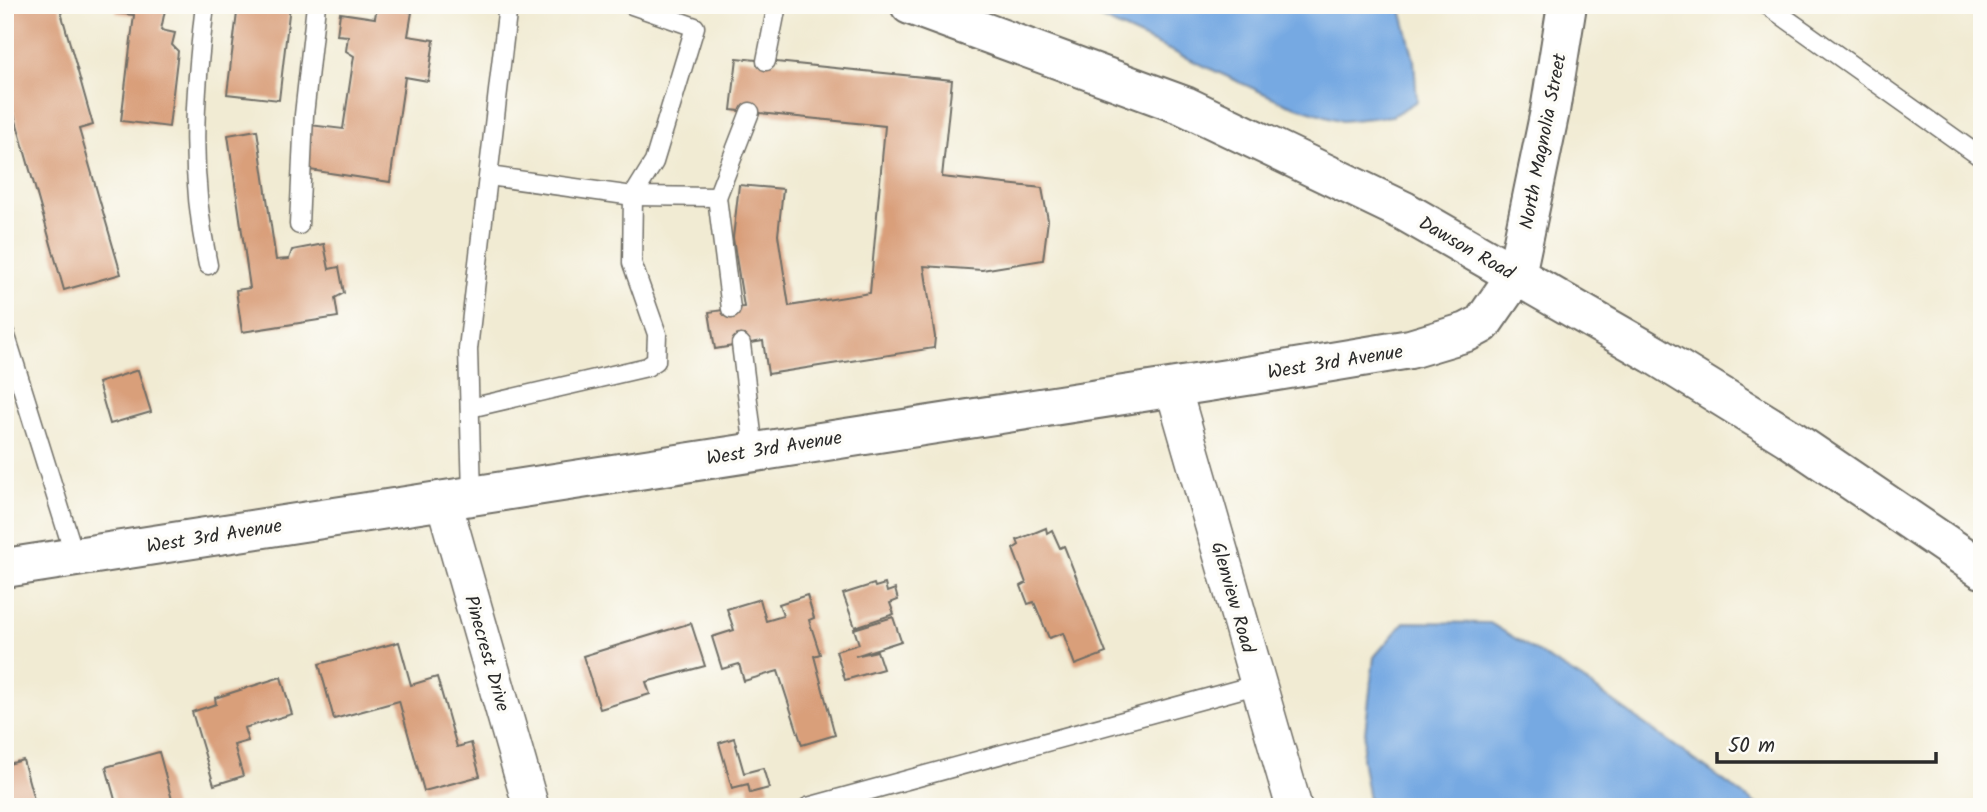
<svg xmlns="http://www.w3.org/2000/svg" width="1987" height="812" viewBox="0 0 1987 812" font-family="Kalam,sans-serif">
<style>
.water{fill:#76a9e2;stroke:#506a86;stroke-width:2}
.building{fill:#d99f7a}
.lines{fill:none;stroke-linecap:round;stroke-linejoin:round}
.service-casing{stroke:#706e66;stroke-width:21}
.minor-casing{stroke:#706e66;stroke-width:38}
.tertiary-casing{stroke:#706e66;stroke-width:42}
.primary-casing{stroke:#706e66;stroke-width:42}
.service{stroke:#fff;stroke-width:18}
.minor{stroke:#fff;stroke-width:35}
.tertiary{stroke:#fff;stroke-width:38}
.primary{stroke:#fff;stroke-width:38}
.labels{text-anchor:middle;stroke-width:7;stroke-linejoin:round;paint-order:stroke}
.street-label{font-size:19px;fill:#2b2b2b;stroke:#fdfcf7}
</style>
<rect width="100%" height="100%" fill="#fdfcf7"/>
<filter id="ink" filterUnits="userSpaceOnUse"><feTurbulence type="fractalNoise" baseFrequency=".0143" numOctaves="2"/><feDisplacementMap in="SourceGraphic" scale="14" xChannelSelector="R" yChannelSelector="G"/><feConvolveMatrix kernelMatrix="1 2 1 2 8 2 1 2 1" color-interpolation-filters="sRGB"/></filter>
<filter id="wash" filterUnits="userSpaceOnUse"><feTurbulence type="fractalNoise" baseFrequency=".00686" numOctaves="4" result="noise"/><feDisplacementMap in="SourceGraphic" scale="28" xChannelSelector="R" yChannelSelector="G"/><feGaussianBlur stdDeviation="1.57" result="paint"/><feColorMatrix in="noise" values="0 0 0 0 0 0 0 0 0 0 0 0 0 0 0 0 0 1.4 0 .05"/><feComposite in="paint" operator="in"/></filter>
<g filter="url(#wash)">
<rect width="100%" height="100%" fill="#f1ebd3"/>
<g class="water">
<polygon points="1071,5 1400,5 1414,60 1417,101 1392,116 1342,121 1287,104"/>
<polygon points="1404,622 1490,623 1582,679 1760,807 1370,807 1362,758 1374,657"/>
</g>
<g id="blocks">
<g class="building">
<polygon points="5,5 59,5 93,125 79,129 121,274 64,290 5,82"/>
<polygon points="117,5 166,5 161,30 175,33 172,45 178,51 169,127 121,121 134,15 116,13"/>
<polygon points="238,5 290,5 279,100 227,94"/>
<polygon points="377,6 412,12 408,36 434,40 428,81 405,77 390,182 303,169 310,125 343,129 354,56 346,51 348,36 337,35 340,13 375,18"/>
<polygon points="737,58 952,80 942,177 1042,188 1048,220 1043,260 982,270 924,266 935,337 934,348 768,374 763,341 715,349 709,312 744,307 733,238 739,185 783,189 778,235 789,306 870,293 885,126 731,110"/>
<polygon points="257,130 276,260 289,259 292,250 324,244 329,269 339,267 344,293 335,298 338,317 242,332 236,290 250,288 228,135"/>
<polygon points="138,370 151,412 110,424 98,383"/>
<polygon points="1046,528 1047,533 1052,530 1060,548 1064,546 1106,653 1075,665 1063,633 1049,638 1034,602 1028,604 1021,586 1026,583 1013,549 1019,545 1017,540"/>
<polygon points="874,584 875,587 885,584 887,592 895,589 898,600 890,603 894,614 855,627 843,594"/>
<polygon points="807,595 814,618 809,620 820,654 814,656 835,735 802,745 778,671 744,681 739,664 722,669 712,637 734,630 727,609 760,599 766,621 783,616 779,604"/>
<polygon points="893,617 901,641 855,656 877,651 883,669 845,680 836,651 859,644 854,629"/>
<polygon points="691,623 705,666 646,682 650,694 600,709 583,656"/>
<polygon points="399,642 411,685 437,677 457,747 471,743 480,776 424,791 399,701 334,719 319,664"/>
<polygon points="281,677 292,714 244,728 248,741 234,745 243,776 214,785 192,712 216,704 215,698"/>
<polygon points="734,738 744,773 763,768 769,788 750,793 748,784 732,788 719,743"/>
<polygon points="159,752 174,807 117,807 106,767"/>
<polygon points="23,760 36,807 5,807 5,765"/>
</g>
</g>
</g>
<g filter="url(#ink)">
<use href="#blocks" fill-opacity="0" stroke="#706e66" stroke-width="2"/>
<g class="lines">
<g class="service-casing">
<g id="service">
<path d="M205 5C194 98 189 173 208 265"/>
<polyline points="1767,5 1982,158"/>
<polyline points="766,61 777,5"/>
<polyline points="489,176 633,196 717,197 750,112"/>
<polyline points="717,197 731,309"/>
<polyline points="299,225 304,115 316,5"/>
<polyline points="5,333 75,557"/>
<polyline points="741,344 754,450"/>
<polyline points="470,408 647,367 656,361 657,334 632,263 633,196 654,162 695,27 632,5"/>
<polyline points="472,495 468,349 508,5"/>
<polyline points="808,807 1259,684"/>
</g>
</g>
<g class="minor-casing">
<g id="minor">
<polyline points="1173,388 1294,807"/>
<polyline points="443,499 531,807"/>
</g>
</g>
<g class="tertiary-casing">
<polyline id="tertiary" points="5,568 1253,375 1410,349 1467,332 1482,324 1516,275 1550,111 1567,5"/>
</g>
<g class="primary-casing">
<polyline id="primary" points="910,5 1185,106 1404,211 1653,354 1789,438 1982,569"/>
</g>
<use href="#service" class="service"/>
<use href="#minor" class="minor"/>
<use href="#tertiary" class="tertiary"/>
<use href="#primary" class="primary"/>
</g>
</g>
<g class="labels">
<g class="street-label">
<text transform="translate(1542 141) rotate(-79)" y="7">North Magnolia Street</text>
<text transform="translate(1467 247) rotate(30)" y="7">Dawson Road</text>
<text transform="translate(1335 361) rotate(-9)" y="7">West 3rd Avenue</text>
<text transform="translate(774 447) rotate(-9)" y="7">West 3rd Avenue</text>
<text transform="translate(214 535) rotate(-9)" y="7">West 3rd Avenue</text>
<text transform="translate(1234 597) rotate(74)" y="7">Glenview Road</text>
<text transform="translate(488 653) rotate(74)" y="7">Pinecrest Drive</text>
</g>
</g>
<rect width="1987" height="812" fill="none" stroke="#fdfcf7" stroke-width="28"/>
<path d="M1717 752v10h219v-10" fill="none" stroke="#2b2b2b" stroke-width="3.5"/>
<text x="1728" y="752" font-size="21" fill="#2b2b2b" stroke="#fdfcf7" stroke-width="5" paint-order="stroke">50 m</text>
</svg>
